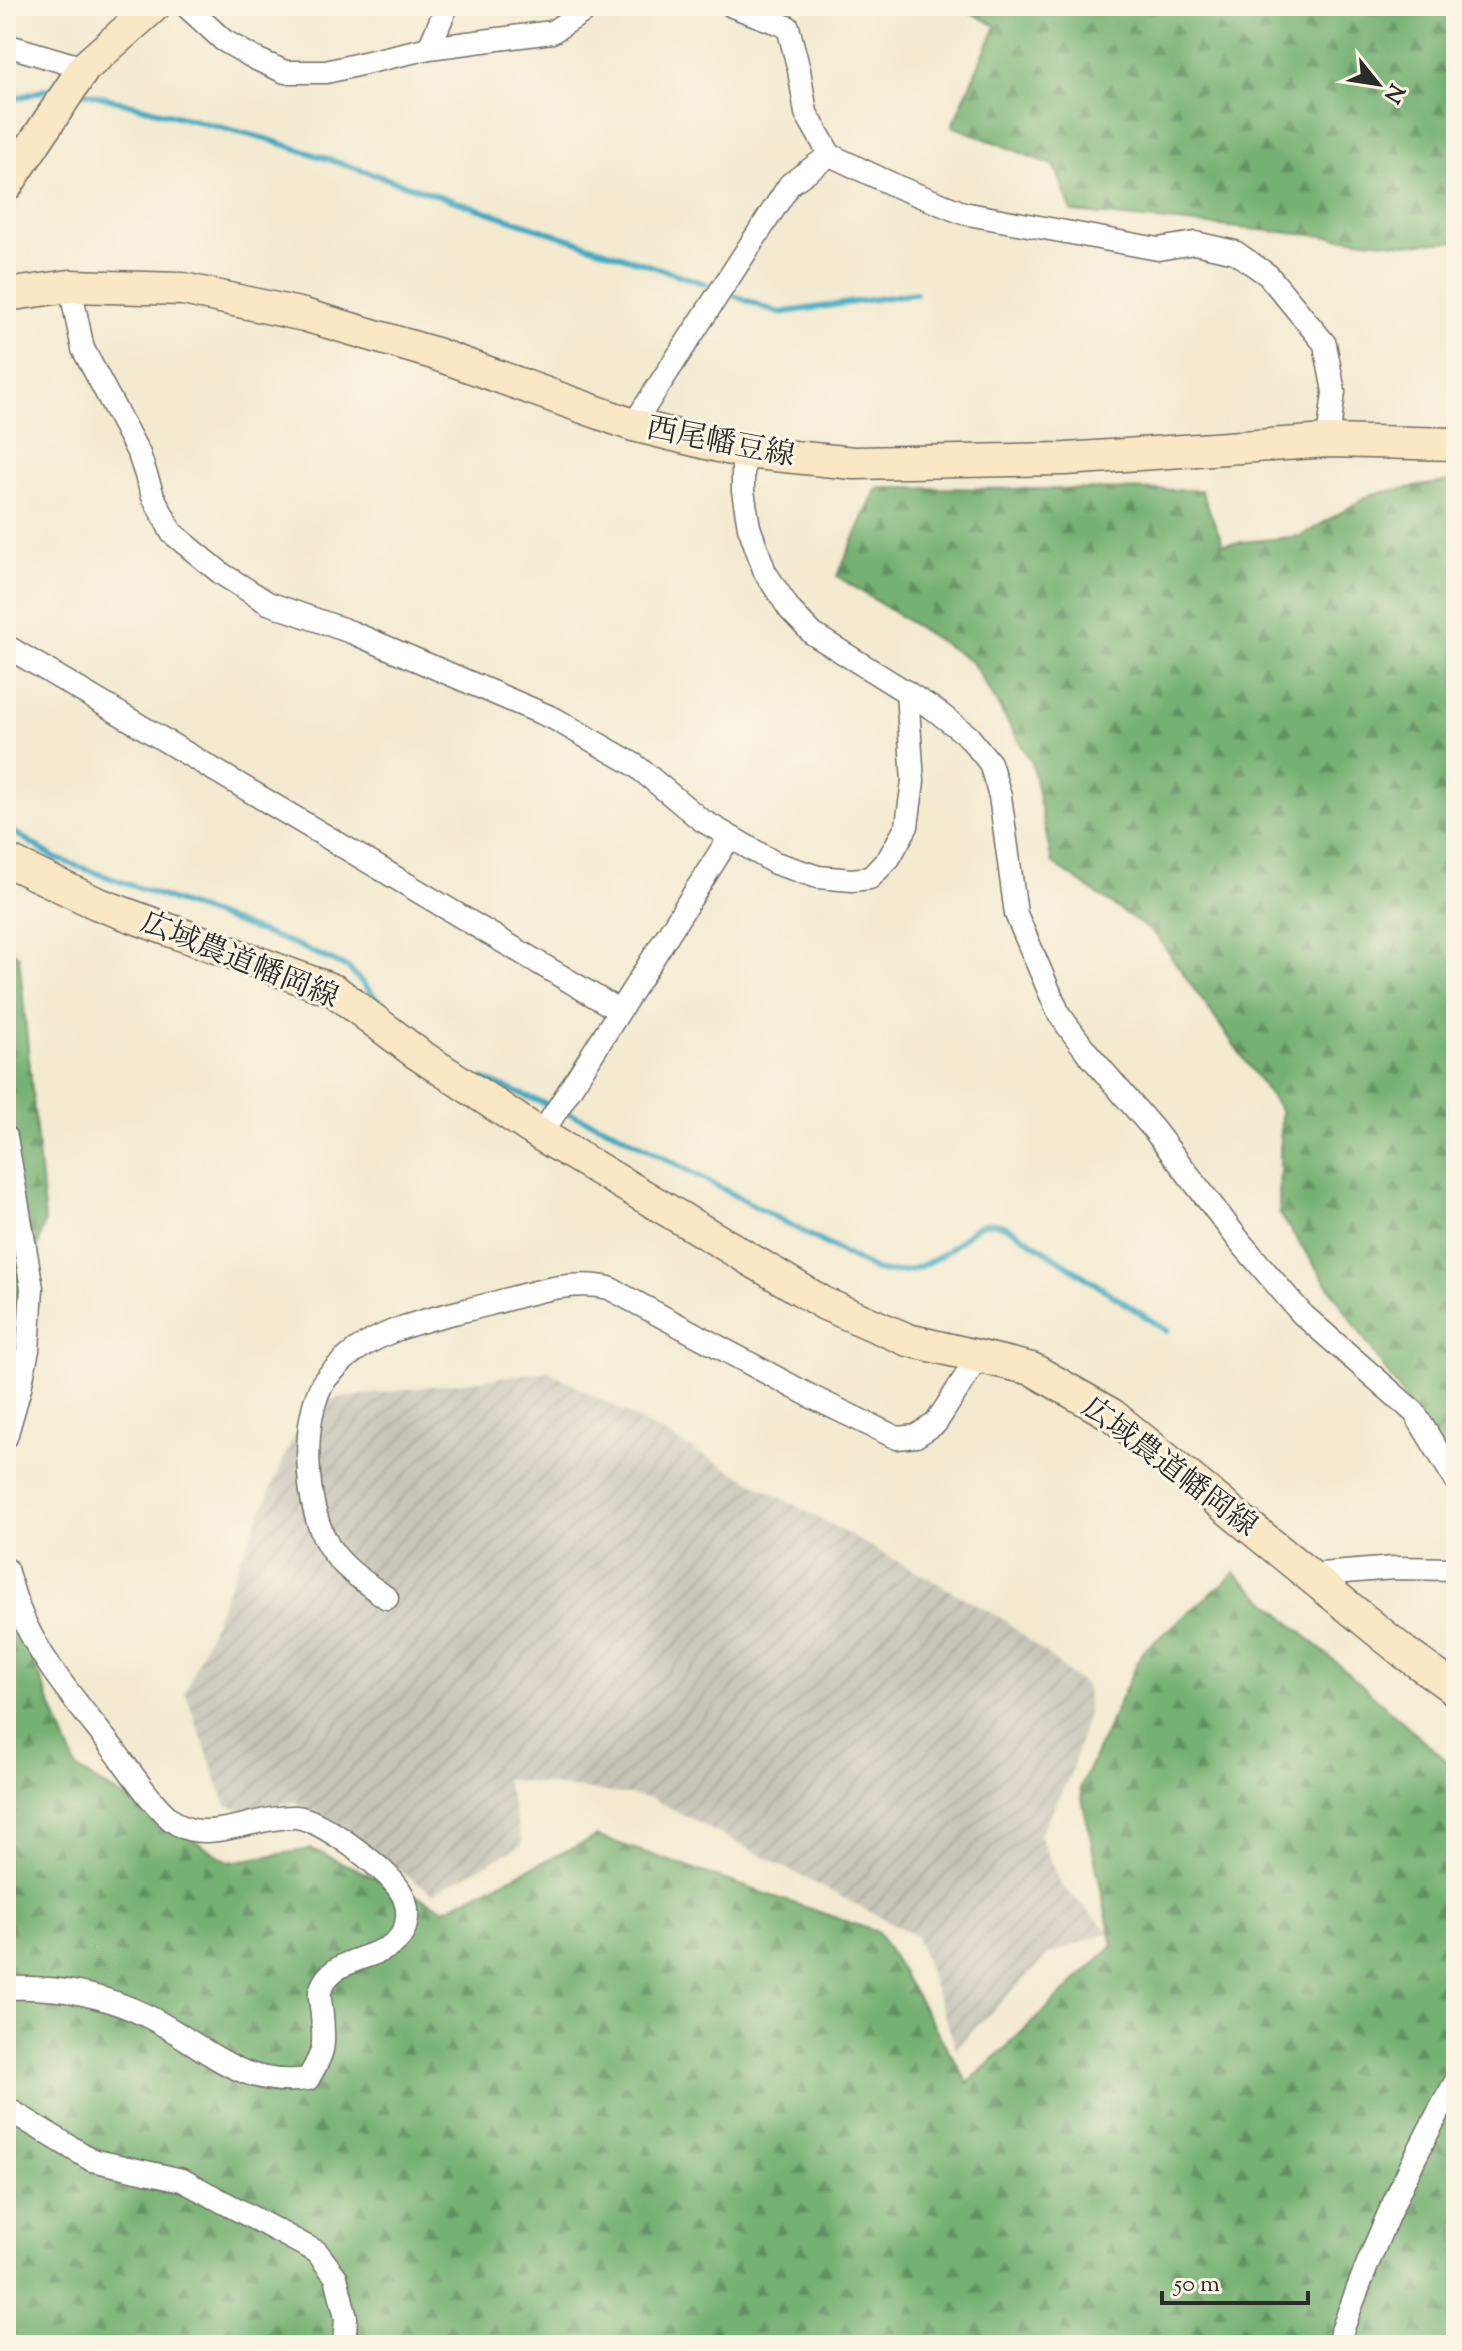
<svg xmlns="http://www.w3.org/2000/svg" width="1462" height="2351" viewBox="0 0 1462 2351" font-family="'Sorts Mill Goudy','Noto Serif JP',serif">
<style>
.industrial{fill:url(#industrial-furrows)}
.forest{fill:url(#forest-firs);stroke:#506e4e;stroke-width:2}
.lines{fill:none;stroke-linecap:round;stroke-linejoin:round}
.stream{stroke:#40a9c0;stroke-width:6}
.street-casing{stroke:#716e65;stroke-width:25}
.secondary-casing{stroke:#716e65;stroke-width:35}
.street{stroke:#fff;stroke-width:22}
.secondary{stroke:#fae7c3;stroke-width:32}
.labels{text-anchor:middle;stroke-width:6;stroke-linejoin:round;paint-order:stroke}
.street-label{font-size:30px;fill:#2b2b2b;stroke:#fcf5e5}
</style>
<defs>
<pattern id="industrial-furrows" width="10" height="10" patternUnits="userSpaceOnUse" patternTransform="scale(2)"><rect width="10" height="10" fill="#c7c4b8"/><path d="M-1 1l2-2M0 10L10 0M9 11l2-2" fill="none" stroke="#aba99e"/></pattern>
<pattern id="forest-firs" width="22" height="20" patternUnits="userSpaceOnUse" patternTransform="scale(2)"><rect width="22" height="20" fill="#74b172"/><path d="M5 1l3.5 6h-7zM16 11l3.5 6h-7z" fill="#5f905e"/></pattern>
</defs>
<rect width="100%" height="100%" fill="#fcf5e5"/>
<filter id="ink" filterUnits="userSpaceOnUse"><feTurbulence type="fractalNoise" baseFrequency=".0125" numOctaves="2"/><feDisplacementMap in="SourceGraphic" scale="16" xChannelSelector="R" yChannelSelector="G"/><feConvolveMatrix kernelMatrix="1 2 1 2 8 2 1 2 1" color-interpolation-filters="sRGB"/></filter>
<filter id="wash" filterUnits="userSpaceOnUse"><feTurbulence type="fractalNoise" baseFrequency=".006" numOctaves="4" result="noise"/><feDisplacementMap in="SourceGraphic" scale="32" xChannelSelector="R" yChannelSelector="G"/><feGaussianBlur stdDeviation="1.8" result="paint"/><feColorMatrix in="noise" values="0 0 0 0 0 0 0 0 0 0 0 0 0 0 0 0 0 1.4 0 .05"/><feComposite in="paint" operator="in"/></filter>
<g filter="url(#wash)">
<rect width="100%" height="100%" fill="#f3ead0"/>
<polygon class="industrial" points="549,1371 1003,1619 1086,1687 1088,1713 1070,1776 1039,1835 1061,1885 1109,1932 1048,1955 956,2048 916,1936 651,1798 505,1779 523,1844 433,1893 295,1802 244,1810 226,1805 185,1692 233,1576 309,1402"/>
<g class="forest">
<polygon points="959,6 1456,6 1456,241 1406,244 1072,212 1055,166 952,126 996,26"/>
<polygon points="1456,480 1456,1469 1432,1439 1279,1213 1281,1111 1155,934 1052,863 1032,763 972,662 837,576 877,488 1201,490 1223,544 1301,536 1372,494"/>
<polygon points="6,944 19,957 45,1221 6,1360"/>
<polygon points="1235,1573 1456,1769 1456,2345 6,2345 6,1592 77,1769 230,1862 312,1849 445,1909 597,1836 878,1932 968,2083 1113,1946 1080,1788 1142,1652"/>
</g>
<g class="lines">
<g class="stream">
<polyline points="79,91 270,140 706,284"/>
<polyline points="6,101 56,87"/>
<polyline points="735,296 779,313 916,293"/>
<polyline points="6,827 55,858 297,945 348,968 390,1012 409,1027"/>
<path d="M483 1079 614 1131 875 1270C907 1278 935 1262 960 1241 967 1235 975 1225 985 1224 996 1221 1006 1227 1015 1231L1167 1331"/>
</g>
</g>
</g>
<g filter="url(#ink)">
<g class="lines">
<g class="street-casing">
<g id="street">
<polyline points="186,6 223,40 254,58 285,72 326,72 429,48 552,32 592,6"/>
<polyline points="732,6 788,27 799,70 806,113 830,155 898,187 963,213 1158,249 1195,243 1235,252 1268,275 1325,344 1334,392 1328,441"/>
<polyline points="6,45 84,68"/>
<polyline points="429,48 447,6"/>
<polyline points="70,286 83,349 139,454 153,496 172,533 222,574 268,603 351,632 555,719 635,765 700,819 775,863 818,877 852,880 870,878 889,858 907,826 913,781 907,692"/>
<polyline points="633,425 790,184 830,155"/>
<polyline points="743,452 743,491 749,527 765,572 790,610 813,634 935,710 968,736 990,763 1000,796 1016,914 1059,1014 1086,1051 1154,1130 1241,1243 1302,1314 1414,1412 1456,1481"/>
<polyline points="6,646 618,1010"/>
<polyline points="541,1135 729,838"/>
<polyline points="6,1137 32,1288 28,1350 20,1388 6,1437"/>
<path d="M6 1569C10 1582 14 1596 19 1609 40 1663 83 1709 118 1755 132 1774 157 1811 177 1824 208 1844 259 1815 296 1817 321 1819 385 1868 399 1889 406 1899 409 1911 406 1924 397 1965 331 1949 320 1992 319 1999 322 2009 322 2016 325 2049 324 2051 308 2079 238 2089 203 2043 145 2015 102 1994 53 1986 6 1988"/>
<polyline points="1308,1575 1394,1568 1456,1569"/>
<path d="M387 1598C365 1582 342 1568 328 1545 305 1504 301 1426 322 1384 327 1376 336 1368 343 1361 381 1326 441 1317 490 1304 528 1294 570 1279 609 1288L814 1398 897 1438 916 1436 936 1423 978 1357"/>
<polyline points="6,2108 92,2160 182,2180 317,2252 336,2277 346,2318 344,2345"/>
<path d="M1337 2345C1369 2254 1408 2164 1456 2081"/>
</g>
</g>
<g class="secondary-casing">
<g id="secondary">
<polyline points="6,186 84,68 154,6"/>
<polyline points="6,295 70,286 183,289 304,315 433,353 633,425 743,452 854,463 1066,459 1328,441 1456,444"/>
<polyline points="6,860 96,903 335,991 418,1054 541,1135 825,1304 908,1340 1032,1369 1112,1415 1405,1653 1456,1690"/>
</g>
</g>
<use href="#street" class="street"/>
<use href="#secondary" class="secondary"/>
</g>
</g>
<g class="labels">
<g class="street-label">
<text transform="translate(721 441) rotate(11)" y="10">西尾幡豆線</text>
<text transform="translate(240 959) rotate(22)" y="10">広域農道幡岡線</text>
<text transform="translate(1170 1466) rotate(37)" y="10">広域農道幡岡線</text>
</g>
</g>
<rect width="1462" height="2351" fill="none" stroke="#fcf5e5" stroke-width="32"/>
<g transform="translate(1378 84) rotate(120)" stroke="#fcf5e5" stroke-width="6" paint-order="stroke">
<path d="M0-6L14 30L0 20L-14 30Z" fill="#2b2b2b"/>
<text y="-12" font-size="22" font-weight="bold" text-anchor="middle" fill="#2b2b2b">N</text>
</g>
<path d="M1162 2291v12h146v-12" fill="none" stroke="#2b2b2b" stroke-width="4"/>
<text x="1174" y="2291" font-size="24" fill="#2b2b2b" stroke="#fcf5e5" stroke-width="6" paint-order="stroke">50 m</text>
</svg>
